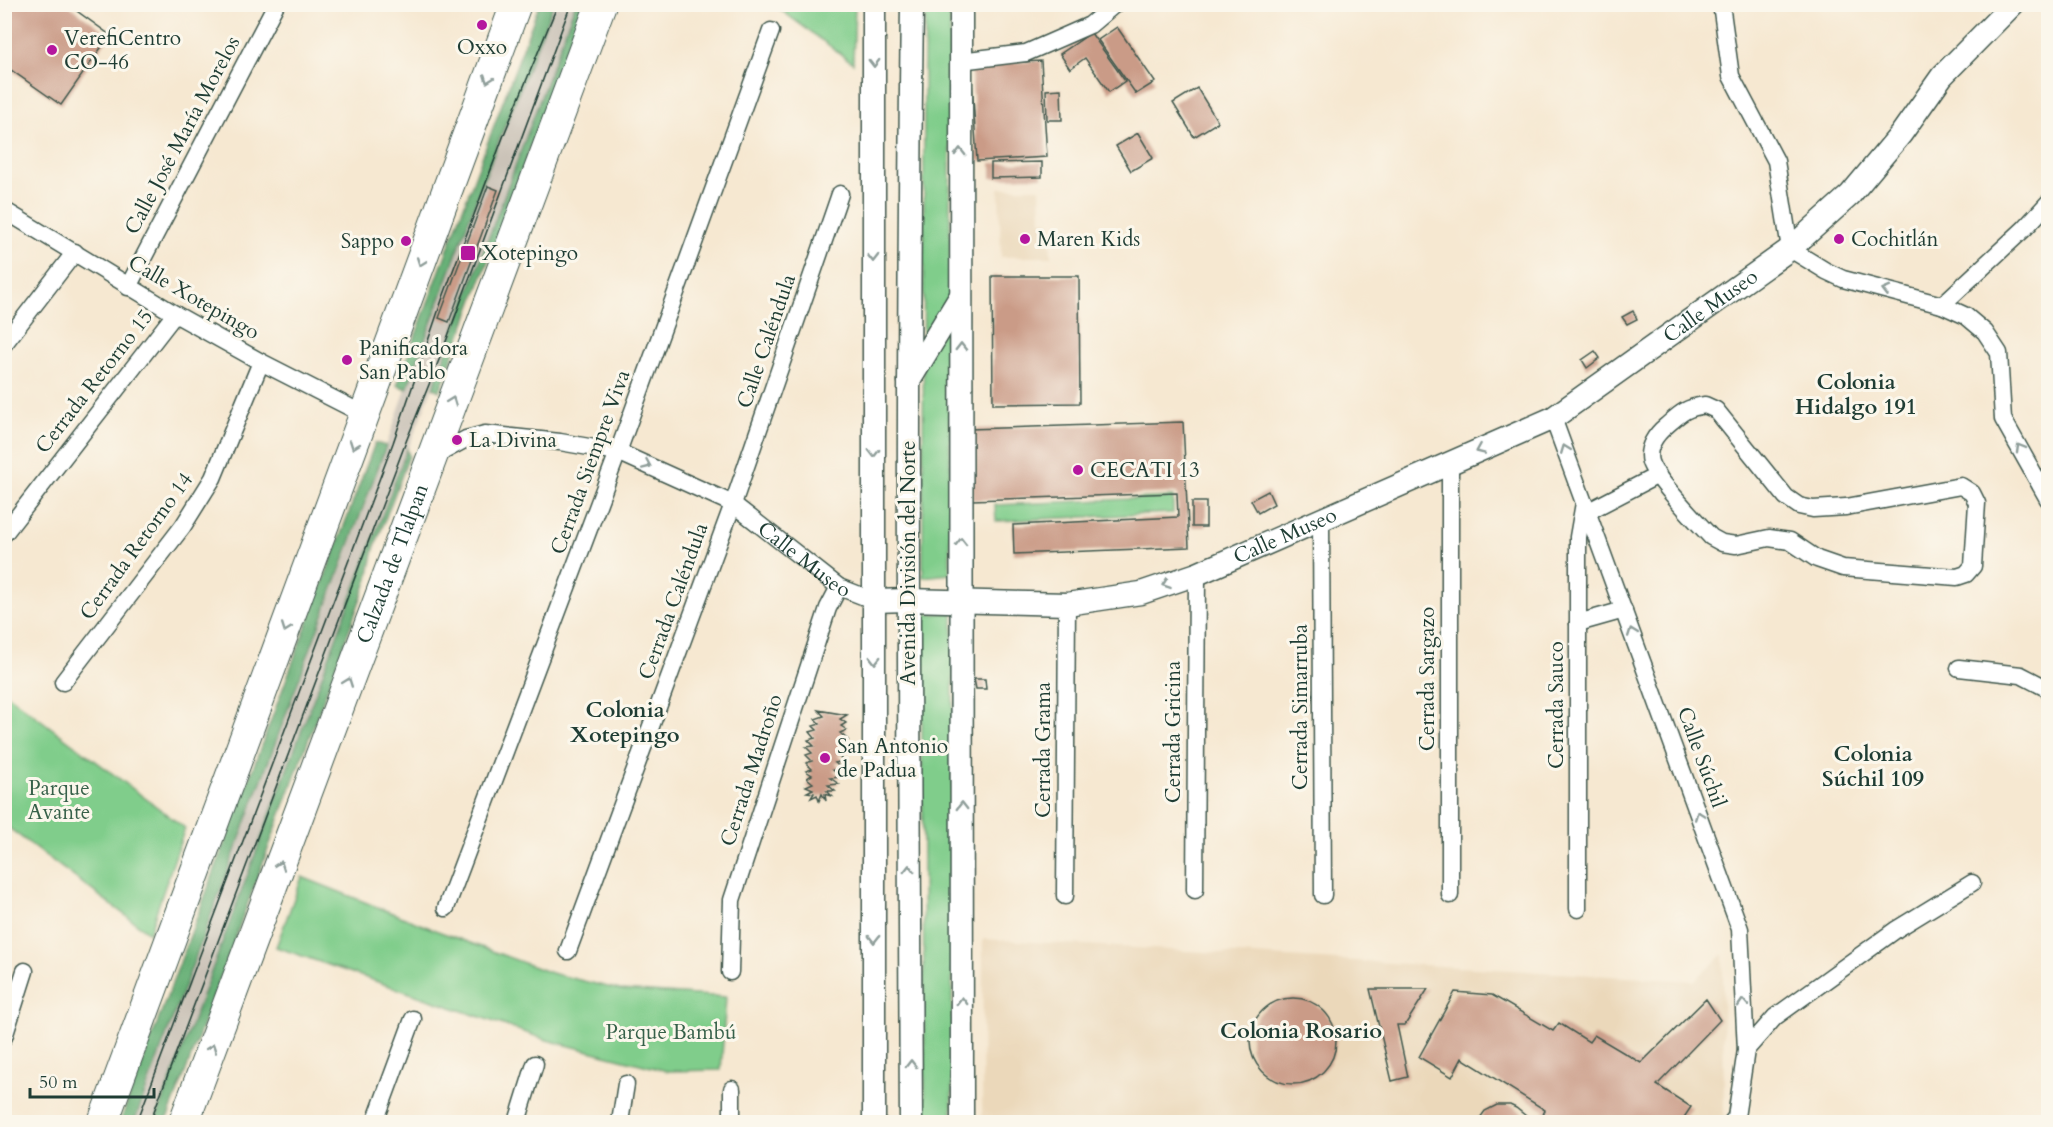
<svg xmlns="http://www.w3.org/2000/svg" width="2053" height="1127" viewBox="0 0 2053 1127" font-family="Cardo,serif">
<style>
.built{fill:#ebd8ba}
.industrial{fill:#cbc3b8}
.green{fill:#80cd8b;stroke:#508560;stroke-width:1.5}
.forest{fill:#68b077;stroke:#447656;stroke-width:1.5}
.building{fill:#ca9b87}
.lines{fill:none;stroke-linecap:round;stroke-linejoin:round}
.street-casing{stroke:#3f574c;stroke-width:19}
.secondary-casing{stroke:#3f574c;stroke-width:25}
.highway-casing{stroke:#3f574c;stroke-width:32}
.street{stroke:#fff;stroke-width:16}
.secondary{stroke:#fff;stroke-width:22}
.highway{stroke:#fff;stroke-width:30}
.tram{stroke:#1f3d34;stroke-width:1.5}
.oneway{stroke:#8f9e9a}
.poi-dot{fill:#b5179e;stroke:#fbf7ec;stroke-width:2}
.labels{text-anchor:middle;stroke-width:6;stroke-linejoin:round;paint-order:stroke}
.poi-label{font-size:21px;fill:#1f3d34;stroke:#fbf7ec;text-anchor:start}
.street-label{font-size:21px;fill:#1f3d34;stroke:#fbf7ec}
.park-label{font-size:21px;fill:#37614a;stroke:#fbf7ec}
.neighbourhood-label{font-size:22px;font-weight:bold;fill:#1f3d34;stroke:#fbf7ec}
</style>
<rect width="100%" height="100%" fill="#fbf7ec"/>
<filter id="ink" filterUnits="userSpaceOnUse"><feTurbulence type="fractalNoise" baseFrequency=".0167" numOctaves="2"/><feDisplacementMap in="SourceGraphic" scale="12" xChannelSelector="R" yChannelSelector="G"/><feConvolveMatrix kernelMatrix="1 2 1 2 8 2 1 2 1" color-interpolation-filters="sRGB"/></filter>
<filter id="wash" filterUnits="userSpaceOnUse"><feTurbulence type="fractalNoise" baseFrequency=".008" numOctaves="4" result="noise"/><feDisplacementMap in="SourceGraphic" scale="24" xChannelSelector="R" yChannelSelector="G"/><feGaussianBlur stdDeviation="1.35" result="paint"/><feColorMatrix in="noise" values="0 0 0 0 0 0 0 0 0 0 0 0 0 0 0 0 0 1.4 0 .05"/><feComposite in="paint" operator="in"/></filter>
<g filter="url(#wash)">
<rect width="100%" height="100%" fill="#f6e8d1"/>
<g class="built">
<polygon points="999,188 1040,188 1041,221 1050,221 1051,257 1001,257"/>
<polygon points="983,939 1694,981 1723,954 1724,1122 982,1122"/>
</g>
<polygon class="industrial" points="553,5 575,5 444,360 388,498 155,1122 134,1122 366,503 419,352 483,181"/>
<g class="green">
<polygon points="950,4 950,574 923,577 924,57 926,5"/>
<polygon points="774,5 855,5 853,63"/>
<polygon points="1173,497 1173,513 996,521 995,505"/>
<polygon points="953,612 952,1122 925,1122 921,615"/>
<polygon points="5,693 185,828 149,933 5,825"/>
<polygon points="302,877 435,930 551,973 620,990 726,997 721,1070 667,1071 547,1040 276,947"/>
</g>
<g class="forest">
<polygon points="539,5 553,5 483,181 407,389 397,385"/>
<polygon points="575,5 583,5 440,391 433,388"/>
<polygon points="375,443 386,446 134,1122 120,1122"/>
<polygon points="407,449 409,456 374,549 368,579 184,1076 166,1122 155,1122"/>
</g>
<g id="blocks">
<g class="building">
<polygon points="4,4 67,4 110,35 61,105 4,65"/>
<polygon points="1117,27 1155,82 1136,94 1098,40"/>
<polygon points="1091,33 1125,81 1109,92 1085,58 1070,69 1060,54"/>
<polygon points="1041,61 1047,157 977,161 971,65"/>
<polygon points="1197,88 1218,122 1194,137 1173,103"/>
<polygon points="1061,89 1062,120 1047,120 1046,90"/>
<polygon points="1138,133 1153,158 1131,171 1116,146"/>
<polygon points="1042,162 1042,177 991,178 991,163"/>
<polygon points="488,186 498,190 449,322 439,318"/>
<polygon points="992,276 1079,276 1080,403 993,404"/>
<polygon points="1633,311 1637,319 1627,324 1622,317"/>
<polygon points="1595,351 1600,358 1587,368 1582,360"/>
<polygon points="1183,422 1189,547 1014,554 1013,525 1178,517 1177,493 972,500 970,429"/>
<polygon points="1268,491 1274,504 1258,513 1251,500"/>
<rect x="1192" y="502" width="14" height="25"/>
<polygon points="974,679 985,679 986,689 976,689"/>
<polygon points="818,710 847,715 840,719 846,723 841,726 847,730 840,733 848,740 840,741 848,747 839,749 845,754 837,755 844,761 835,763 842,769 833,770 841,777 830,778 839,784 828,785 835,791 827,791 832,796 825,794 826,801 822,794 819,801 817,795 811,798 814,793 807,792 813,789 806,786 813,783 807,778 812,775 806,771 812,769 806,763 812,761 806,755 812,753 806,747 814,746 808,740 815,738 810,732 817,730 813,726 820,724 815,719 824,716"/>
<polygon points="1370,989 1428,989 1405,1025 1397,1025 1408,1077 1392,1081"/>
<polygon points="1455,992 1492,995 1553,1031 1559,1023 1589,1042 1594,1035 1641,1063 1706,999 1720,1020 1657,1085 1691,1107 1681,1122 1546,1122 1541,1119 1545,1110 1462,1058 1452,1077 1419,1057"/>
<circle cx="1293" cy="1041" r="43"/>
<polygon points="1497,1105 1510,1105 1516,1108 1526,1116 1530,1122 1477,1122 1485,1111"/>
</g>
</g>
</g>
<g filter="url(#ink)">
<use href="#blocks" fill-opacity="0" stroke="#3f574c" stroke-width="1.5"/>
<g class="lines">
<g class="street-casing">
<g id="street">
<polyline points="1721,4 1731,76 1776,161 1790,249 1826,271 1843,279 1942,305 1966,316 1985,332 1999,353 2003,419 2048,499"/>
<polyline points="960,61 1026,53 1090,25 1115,4"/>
<polyline points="4,210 175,314 261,362 365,415"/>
<polyline points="128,287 276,4"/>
<polyline points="1942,305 2025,228 2048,203"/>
<polyline points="4,344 75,252"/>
<path d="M1705 405 1716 410 1786 497 1799 506 1813 509 1846 507 1961 486 1972 493 1977 503 1973 566 1966 574 1957 577 1843 568 1817 559 1790 541 1769 538 1736 545 1722 543 1711 537C1698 523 1654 477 1650 462 1646 448 1656 434 1666 426 1681 413 1685 408 1705 405Z"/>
<polyline points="1553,418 1740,929 1746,1050 1736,1117 1732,1122"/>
<path id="s1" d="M433 457 466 439 485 434 560 442 618 452 733 504 839 587 875 601"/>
<polyline points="1450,463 1450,895"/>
<polyline points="1589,511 1658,475"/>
<polyline points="1321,519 1323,895"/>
<polyline points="4,534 175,314"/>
<polyline points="1578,623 1624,610"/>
<polyline points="1959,668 2021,675 2048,689"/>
<polyline points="63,682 183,526 213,478 261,362"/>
<polyline points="1195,890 1197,574"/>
<polyline points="1065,896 1067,604"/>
<polyline points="446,908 618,452 771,31"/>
<polyline points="1578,909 1578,537 1584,503"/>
<polyline points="568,951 733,504 840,194"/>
<polyline points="730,972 732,900 828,608 839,587"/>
<polyline points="4,1037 25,971"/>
<polyline points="1746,1050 1775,1017 1897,929 1972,883"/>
<polyline points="732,1089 732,1122"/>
<polyline points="375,1122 413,1019"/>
<polyline points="517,1122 535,1064"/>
<polyline points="620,1122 626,1084"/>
</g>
</g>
<g class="secondary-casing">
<g id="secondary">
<polyline points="961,4 962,1122"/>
<polyline points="909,381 960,297"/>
<path id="s2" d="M875 601 907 600 1067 604 1141 593 1197 574 1553 418 1790 249 1850 195 1901 134 1942 76 2013 4"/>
<polyline points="874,1122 874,4"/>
<path d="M911 1122C909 750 907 377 912 4"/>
</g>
</g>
<g class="highway-casing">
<g id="highway">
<polyline points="103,1122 516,4"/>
<path id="s3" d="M184 1122 601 4"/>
</g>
</g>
<use href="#street" class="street"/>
<use href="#secondary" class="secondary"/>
<use href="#highway" class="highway"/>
<g class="tram">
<polyline points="137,1122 393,443 442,300 505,132 558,4"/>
<polyline points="150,1122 407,439 441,355 571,4"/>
</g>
</g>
<defs><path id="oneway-chevron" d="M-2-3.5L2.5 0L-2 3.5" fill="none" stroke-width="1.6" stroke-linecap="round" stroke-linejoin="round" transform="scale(1.5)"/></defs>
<g class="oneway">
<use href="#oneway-chevron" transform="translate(874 63) rotate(90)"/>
<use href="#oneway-chevron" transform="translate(488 79) rotate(110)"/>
<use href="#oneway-chevron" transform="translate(960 152) rotate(-90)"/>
<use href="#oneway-chevron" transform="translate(873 258) rotate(90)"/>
<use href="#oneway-chevron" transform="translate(421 262) rotate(110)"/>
<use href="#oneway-chevron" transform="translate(1886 290) rotate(-165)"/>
<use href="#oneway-chevron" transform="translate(961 347) rotate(-90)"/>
<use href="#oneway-chevron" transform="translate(452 401) rotate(-69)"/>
<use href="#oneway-chevron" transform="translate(354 445) rotate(110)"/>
<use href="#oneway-chevron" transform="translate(2020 448) rotate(-120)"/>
<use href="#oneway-chevron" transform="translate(1565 449) rotate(-111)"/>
<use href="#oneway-chevron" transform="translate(1480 450) rotate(157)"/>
<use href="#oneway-chevron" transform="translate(874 453) rotate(90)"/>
<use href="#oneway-chevron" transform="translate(647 465) rotate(24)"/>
<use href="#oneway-chevron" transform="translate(961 542) rotate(-90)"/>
<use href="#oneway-chevron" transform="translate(1166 584) rotate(161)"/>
<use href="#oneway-chevron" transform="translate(286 628) rotate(110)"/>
<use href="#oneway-chevron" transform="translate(1632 632) rotate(-110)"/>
<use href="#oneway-chevron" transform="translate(875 660) rotate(90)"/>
<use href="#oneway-chevron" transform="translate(348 682) rotate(-70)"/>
<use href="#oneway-chevron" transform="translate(962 806) rotate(-90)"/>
<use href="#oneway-chevron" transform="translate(1699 815) rotate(-110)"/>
<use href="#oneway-chevron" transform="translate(280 865) rotate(-70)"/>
<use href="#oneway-chevron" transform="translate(909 869) rotate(-90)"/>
<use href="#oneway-chevron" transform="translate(874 939) rotate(90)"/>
<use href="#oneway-chevron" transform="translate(962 1001) rotate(-90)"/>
<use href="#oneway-chevron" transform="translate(1743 1003) rotate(-93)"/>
<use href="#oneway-chevron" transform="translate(212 1048) rotate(-70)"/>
<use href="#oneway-chevron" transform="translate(911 1064) rotate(-90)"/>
</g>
</g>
<g class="poi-dot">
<circle cx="482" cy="25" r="6"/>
<circle cx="52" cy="50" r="6"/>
<circle cx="1025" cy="239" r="6"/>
<circle cx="1839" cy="239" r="6"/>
<circle cx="406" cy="241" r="6"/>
<rect x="460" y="245" width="16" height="16" rx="3"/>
<circle cx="347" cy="360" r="6"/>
<circle cx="457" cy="440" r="6"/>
<circle cx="1078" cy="470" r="6"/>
<circle cx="825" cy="758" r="6"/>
</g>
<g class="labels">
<g class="poi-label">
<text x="64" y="45">VerefiCentro<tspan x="64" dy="24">CO-46</tspan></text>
<text x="482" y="54" text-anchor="middle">Oxxo</text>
<text x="1037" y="246">Maren Kids</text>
<text x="1851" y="246">Cochitlán</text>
<text x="394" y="248" text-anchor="end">Sappo</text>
<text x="482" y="260">Xotepingo</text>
<text x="359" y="355">Panificadora<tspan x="359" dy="24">San Pablo</tspan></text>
<text x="469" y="447">La Divina</text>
<text x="1090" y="477">CECATI 13</text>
<text x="837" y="753">San Antonio<tspan x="837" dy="24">de Padua</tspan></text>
</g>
<g class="street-label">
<text transform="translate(182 135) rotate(-62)" y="7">Calle José María Morelos</text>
<text transform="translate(194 297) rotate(30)" y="7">Calle Xotepingo</text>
<text dy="7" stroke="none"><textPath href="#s2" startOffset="908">Calle Museo</textPath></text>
<text transform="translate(766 341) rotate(-71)" y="7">Calle Caléndula</text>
<text transform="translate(94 381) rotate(-52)" y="7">Cerrada Retorno 15</text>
<text transform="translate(590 462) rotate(-70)" y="7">Cerrada Siempre Viva</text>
<text dy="7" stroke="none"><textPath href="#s2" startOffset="422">Calle Museo</textPath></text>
<text transform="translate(136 546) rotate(-54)" y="7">Cerrada Retorno 14</text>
<text dy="7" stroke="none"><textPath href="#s1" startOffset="408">Calle Museo</textPath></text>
<text dy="7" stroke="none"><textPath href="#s3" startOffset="596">Calzada de Tlalpan</textPath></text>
<text transform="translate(908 563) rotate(-90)" y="7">Avenida División del Norte</text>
<text transform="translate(673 601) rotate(-70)" y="7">Cerrada Caléndula</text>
<text transform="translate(1427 679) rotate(-90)" y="7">Cerrada Sargazo</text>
<text transform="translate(1556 705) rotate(-90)" y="7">Cerrada Sauco</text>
<text transform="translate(1300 707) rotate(-90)" y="7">Cerrada Simarruba</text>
<text transform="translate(1173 732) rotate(-90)" y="7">Cerrada Gricina</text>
<text transform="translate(1043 750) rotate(-90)" y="7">Cerrada Grama</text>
<text transform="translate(1702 757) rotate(70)" y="7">Calle Súchil</text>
<text transform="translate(751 770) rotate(-72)" y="7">Cerrada Madroño</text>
</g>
<g class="park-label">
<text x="59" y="795">Parque<tspan x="59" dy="24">Avante</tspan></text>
<text x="671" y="1039">Parque Bambú</text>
</g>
<g class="neighbourhood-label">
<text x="1856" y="389">Colonia<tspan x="1856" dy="25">Hidalgo 191</tspan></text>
<text x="625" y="717">Colonia<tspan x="625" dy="25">Xotepingo</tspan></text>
<text x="1873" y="761">Colonia<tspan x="1873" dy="25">Súchil 109</tspan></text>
<text x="1301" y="1038">Colonia Rosario</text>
</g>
</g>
<rect width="2053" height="1127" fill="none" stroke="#fbf7ec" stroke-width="24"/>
<path d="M30 1088v9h124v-9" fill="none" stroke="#1f3d34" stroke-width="3"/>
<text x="39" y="1088" font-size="18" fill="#1f3d34" stroke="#fbf7ec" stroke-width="4.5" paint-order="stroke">50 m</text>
</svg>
